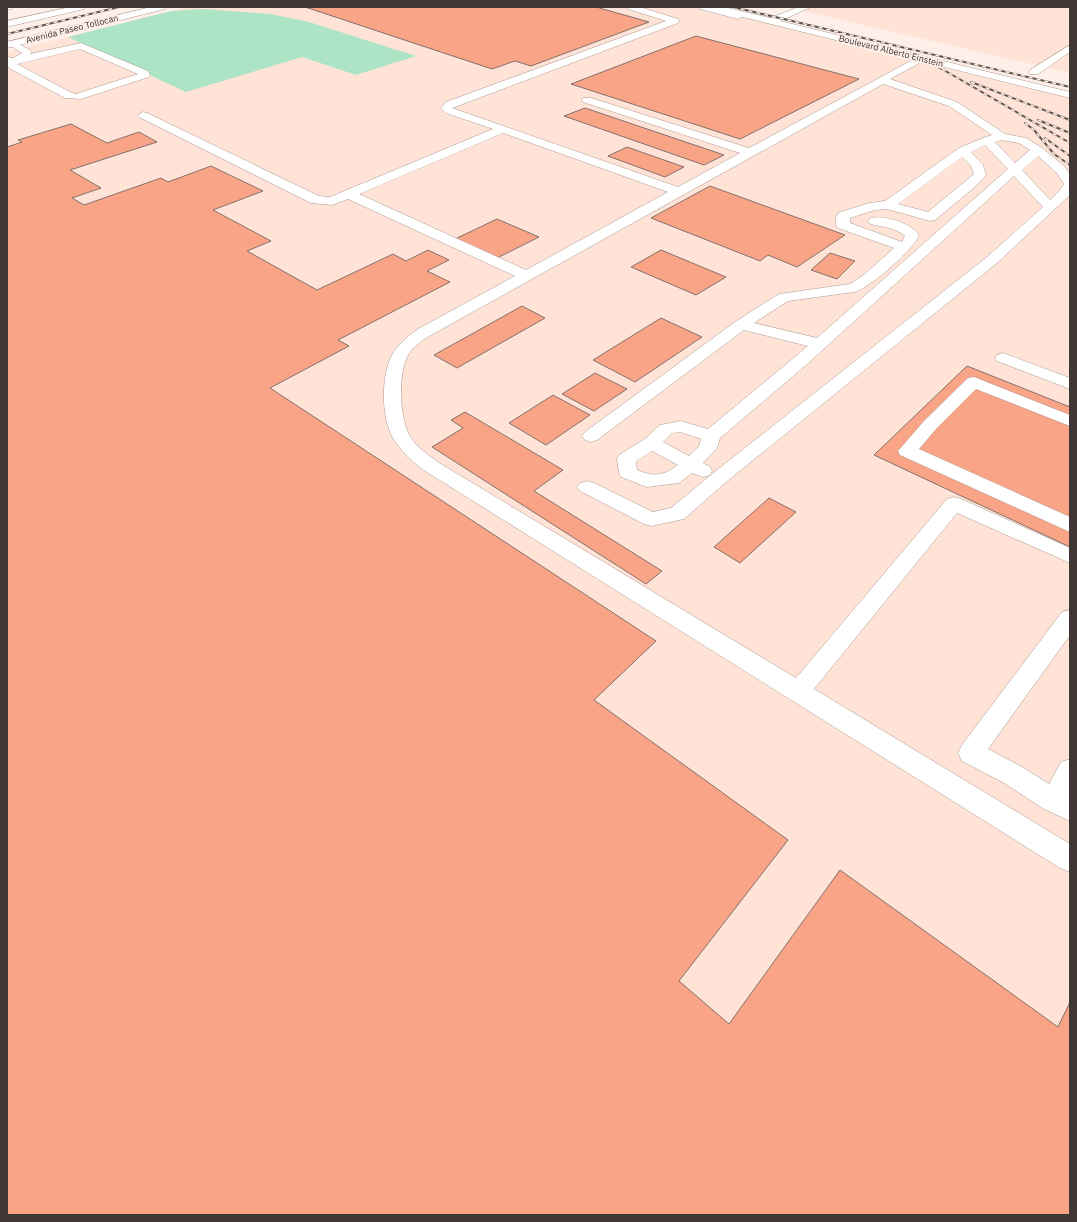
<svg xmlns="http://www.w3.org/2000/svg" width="1077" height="1222" viewBox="0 0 1077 1222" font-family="'IBM Plex Sans',sans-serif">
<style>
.built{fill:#ffe3d7}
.green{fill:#ade4c5}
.building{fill:#faa487;stroke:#83716b}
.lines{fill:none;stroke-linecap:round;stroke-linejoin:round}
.minor-casing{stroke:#ac9a92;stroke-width:1}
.major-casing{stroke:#ac9a92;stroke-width:1}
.highway-casing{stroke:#ac9a92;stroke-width:1}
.minor{fill:#fff;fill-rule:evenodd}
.major{fill:#fff;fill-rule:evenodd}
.highway{fill:#fff;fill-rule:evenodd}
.rail-casing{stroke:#5f5652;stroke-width:2}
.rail{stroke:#feefe8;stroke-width:1.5;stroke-dasharray:4;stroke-linecap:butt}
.labels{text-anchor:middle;stroke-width:4;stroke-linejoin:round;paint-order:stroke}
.far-street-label{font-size:9px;fill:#3f3734;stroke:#feefe8}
</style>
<rect width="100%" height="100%" fill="#feefe8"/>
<g class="built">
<polygon points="188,7 697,7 1070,98 1070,1215 7,1215 7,52"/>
<polygon points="786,7 1070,7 1070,73"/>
</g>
<polygon class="green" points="205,9 270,14 309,22 416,56 356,75 302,57 186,92 68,37 171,11"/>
<g class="building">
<polygon points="305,7 596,7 649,22 531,66 515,61 492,69"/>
<polygon points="696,36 859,79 740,139 571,84"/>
<polygon points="585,108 724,155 704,165 564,116"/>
<polygon points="71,124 107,143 139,132 157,142 70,170 101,188 72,198 84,205 161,178 168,182 211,166 263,191 213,210 271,241 247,251 317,290 393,254 406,261 428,250 449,260 427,271 450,282 338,340 349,346 270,388 656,641 594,700 788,840 679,981 729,1024 840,870 1058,1027 1070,1002 1070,1215 7,1215 7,147 22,142 18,140"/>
<polygon points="627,147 684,167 665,177 608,156"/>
<polygon points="710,186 845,235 797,267 768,255 760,261 651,218"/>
<polygon points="497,219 539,237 497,258 455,239"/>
<polygon points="661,250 726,277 696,295 631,267"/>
<polygon points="830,253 855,261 837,279 811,270"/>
<polygon points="522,306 545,318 457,368 434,355"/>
<polygon points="661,318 702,337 635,382 593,360"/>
<polygon points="967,366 1070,407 1070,547 874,455"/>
<polygon points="595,373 627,389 594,411 562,394"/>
<polygon points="553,395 590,415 546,445 509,423"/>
<polygon points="465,412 563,470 534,491 662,571 646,584 432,447 463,428 451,420"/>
<polygon points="769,498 796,512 740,563 714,547"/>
</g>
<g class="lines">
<g class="minor-casing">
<g id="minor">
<path d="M627 7H640L678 19 679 21 678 23 452 108 678 187 740 153 583 102 582 100 583 98H591L749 148 920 56 923 57 925 59 923 61 890 79 957 102 1005 134 1026 138 1042 148 1065 167 1070 174V195L997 263 726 482 684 519 651 526 644 524 580 491 577 487 580 483 587 481 594 483 653 512 671 508 712 474 987 257 1043 207 1014 176 805 366 720 438 717 448 703 463 710 467 712 471 710 475 703 477 692 473 679 483 647 487 621 477 619 473 617 459 619 455 645 439 660 425 681 421 708 429 808 346 744 330 597 440 591 442 585 440 582 436 585 432 735 322 779 294 850 284 865 274 894 248 838 228C835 224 835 217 838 213L869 203 885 201 959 148 983 138 992 135 949 106 883 84 424 339C418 344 411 349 407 357 398 377 399 419 411 438 417 447 427 454 436 461L796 678 947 499 954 497 961 499 1070 548V563L957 513 814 689 1070 844V872L1060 868 422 469C411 460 401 451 393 438 381 418 381 376 392 355 399 343 409 335 420 328L515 276 348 199 332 205 311 203 139 117 138 115 143 112 147 113 319 196 330 197 493 129 446 113 441 108 446 102 666 21 628 9ZM503 133 668 192 526 270 359 194ZM1001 140 1019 143 1030 150 1015 163 995 142ZM985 145 1008 169 817 338 754 323 788 301 854 292C869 289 914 249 919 235 911 223 884 215 870 218L868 221 870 224C882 227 895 227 905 236L902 242 850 223V218L875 210 887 209 930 221 935 220 976 186 986 175 983 165 971 152ZM1038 156 1057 173 1064 184 1059 191 1050 200 1022 170ZM962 157 971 166 974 174 928 212 898 204ZM680 432 701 439 699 446 689 456 663 442 672 433ZM652 451 678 465C663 476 654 477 637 470L636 461Z"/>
<polygon points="699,7 713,7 741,14 742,16 738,19 700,9"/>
<path d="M13 41 30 50 32 52 30 54 81 43 148 71 150 75 149 77 81 99 65 98 9 68 7 64V57L13 58 22 53 8 44ZM80 49 138 74 76 94 72 93 17 64Z"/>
<polygon points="1003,353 1070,378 1070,389 997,361 995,358 997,355"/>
<polygon points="974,377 1070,415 1070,426 976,389 936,429 919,449 1070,517 1070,532 900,455 898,451 924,421 968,378"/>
<polygon points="1070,610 1070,635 988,749 1022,767 1049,784 1061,762 1070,759 1070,821 1044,809 1004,783 962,761 958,753 962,745 1062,612"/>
</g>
</g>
<g class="major-casing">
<g id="major">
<polygon points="151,7 166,7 165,9 7,48 7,42"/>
<polygon points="709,7 724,7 770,18 799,7 811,7 780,21 1070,92 1070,98 710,9"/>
<polygon points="1070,45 1070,52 1038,74 1030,74 1029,72 1030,70"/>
</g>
</g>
<g class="highway-casing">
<g id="highway">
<polygon points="7,7 13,7 12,9 7,10"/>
<polygon points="70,7 85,7 84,9 7,27 7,21"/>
</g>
</g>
<use href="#minor" class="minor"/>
<use href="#major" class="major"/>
<use href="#highway" class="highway"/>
<g class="rail-casing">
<g id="rail">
<polyline points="733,7 1070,87"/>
<polyline points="7,34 119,7"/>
<polyline points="906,52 942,69 1070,143"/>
<polyline points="971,82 1070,120"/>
<polyline points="1038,120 1070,133"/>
<polyline points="1025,123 1034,130 1054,154 1070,165"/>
<polyline points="1045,138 1070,156"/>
</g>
</g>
<use href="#rail" class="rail"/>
</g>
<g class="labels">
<g class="far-street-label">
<text transform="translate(72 29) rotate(-14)" y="3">Avenida Paseo Tollocan</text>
<text transform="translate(891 51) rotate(14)" y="3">Boulevard Alberto Einstein</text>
</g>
</g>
<rect width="1077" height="1222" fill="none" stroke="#3f3734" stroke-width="16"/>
</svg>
